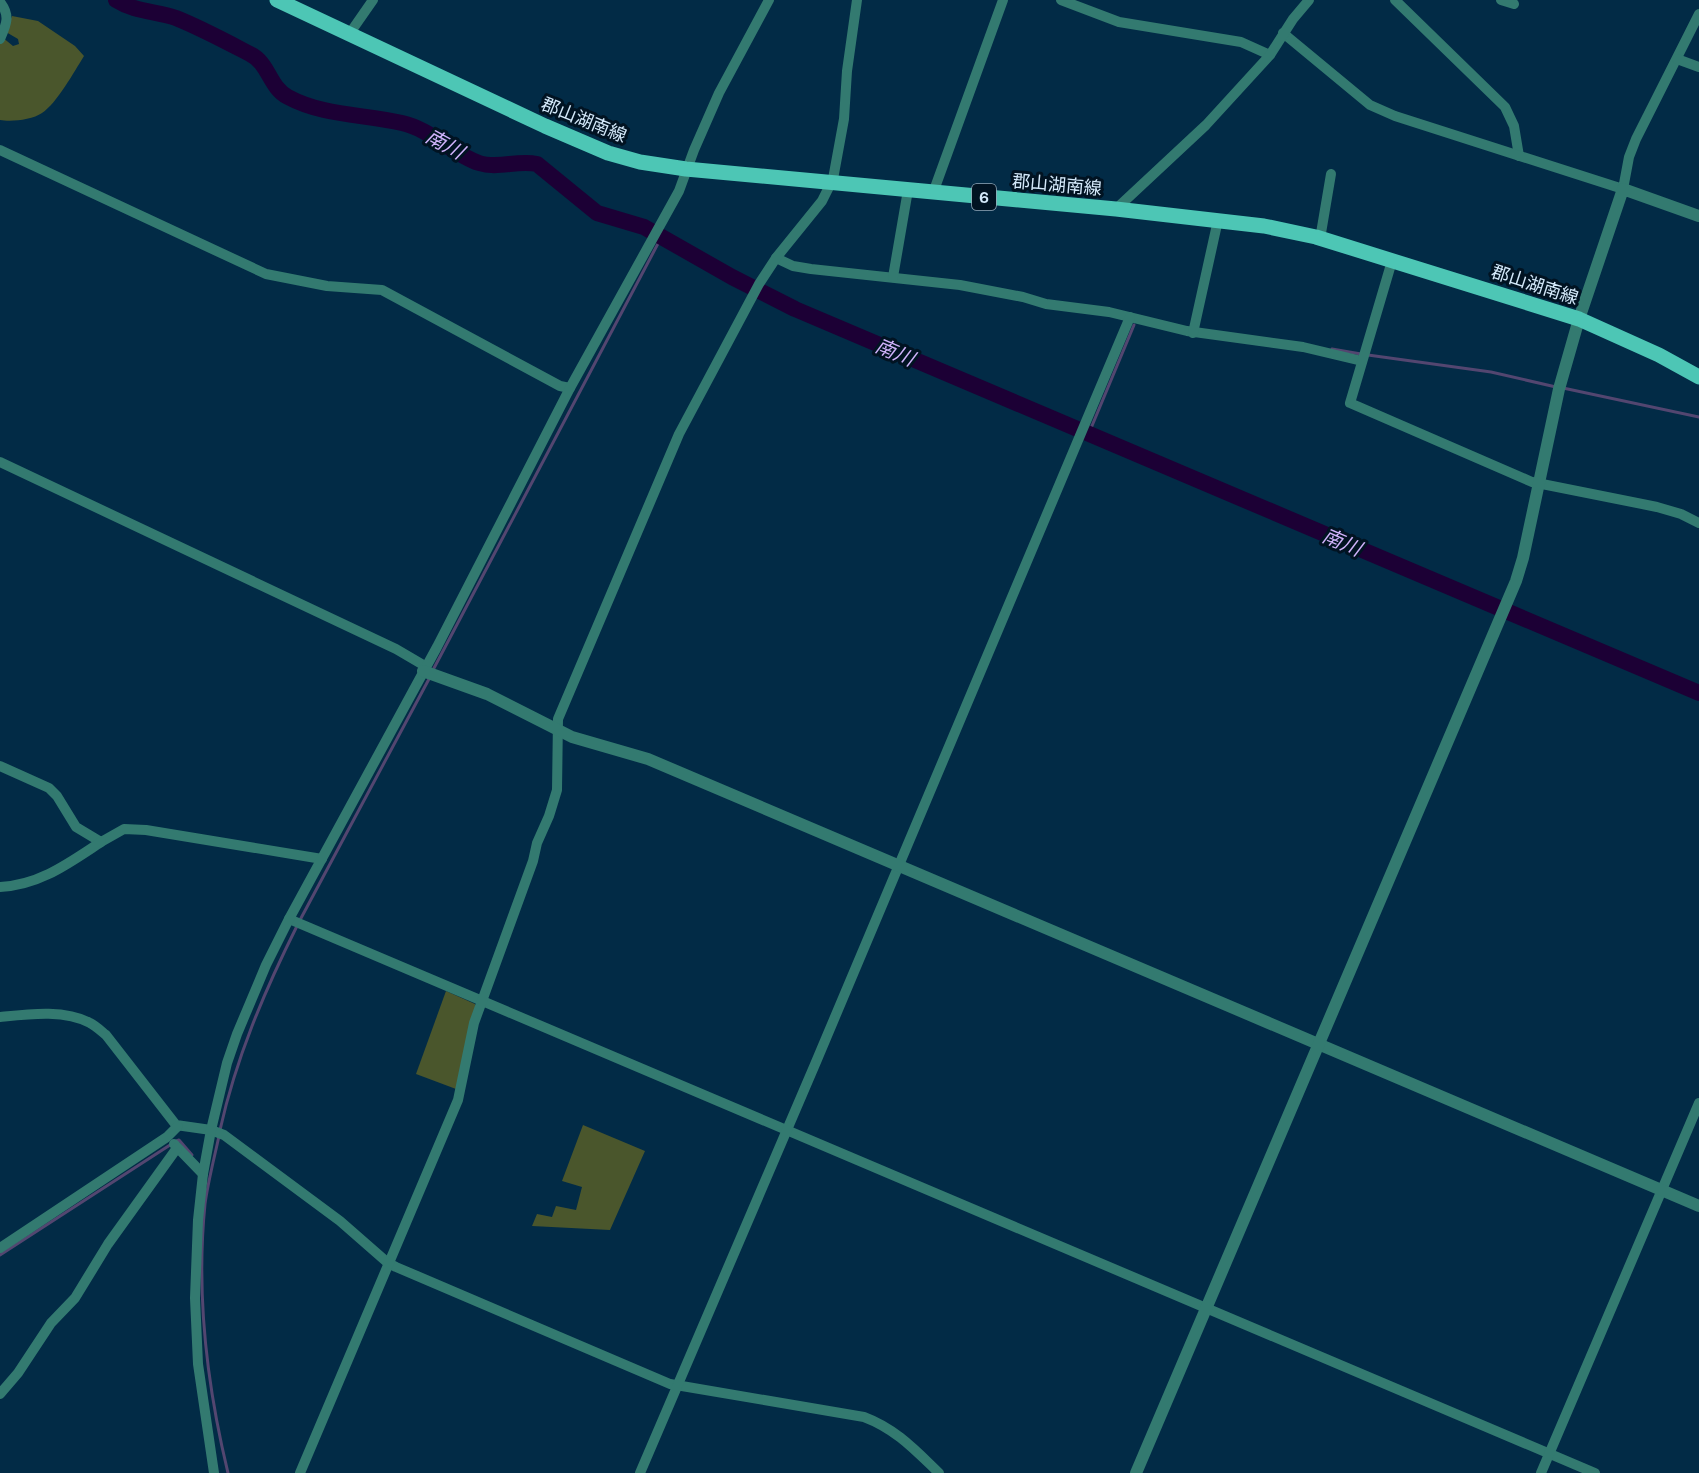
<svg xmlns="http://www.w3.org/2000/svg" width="1699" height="1473" viewBox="0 0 1699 1473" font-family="'DM Sans','Noto Sans JP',sans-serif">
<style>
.green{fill:#4a562c}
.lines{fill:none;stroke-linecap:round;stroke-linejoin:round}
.stream{stroke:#534670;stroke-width:3}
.river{stroke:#1c0035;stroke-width:16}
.minor{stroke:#337a70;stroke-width:10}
.tertiary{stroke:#337a70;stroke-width:12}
.primary{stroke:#4dc6b5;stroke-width:15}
.labels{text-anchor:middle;stroke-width:6;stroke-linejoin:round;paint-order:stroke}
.shield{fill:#011322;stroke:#95a9b9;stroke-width:1.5}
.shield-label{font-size:16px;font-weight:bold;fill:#d4e9fa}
.street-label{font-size:18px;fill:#d4e9fa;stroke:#011322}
.water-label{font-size:20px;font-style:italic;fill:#cfb2fa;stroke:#011322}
</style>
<rect width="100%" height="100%" fill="#022b46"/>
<g class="green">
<path d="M12 16 38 21 75 46 84 56C74 72 57 103 42 113 32 120 11 122 0 120V32L2 37 13 46 19 44 18 39 6 32Z"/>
<polygon points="446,991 475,1004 476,1007 456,1089 416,1074"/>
<polygon points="583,1125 645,1151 610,1230 532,1226 537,1214 552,1217 556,1206 576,1210 582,1187 562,1181"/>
</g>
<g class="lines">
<g class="stream">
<polyline points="1332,349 1361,354"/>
<polyline points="1368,355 1491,372 1556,387"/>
<polyline points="1563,388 1699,417"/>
<polyline points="1089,433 1134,325"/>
<polyline points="433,670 662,236"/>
<polyline points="300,920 429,679"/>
<path d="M220 1130C236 1058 264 992 297 926"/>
<path d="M219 1136C214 1159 208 1182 205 1204 196 1293 207 1386 228 1473"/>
<polyline points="176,1141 179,1140 192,1155"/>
<polyline points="0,1255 170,1145"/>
</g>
<path class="river" d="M116 0C135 12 156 11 176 18 201 28 227 42 250 54 269 63 269 87 288 97 323 116 364 114 402 123 430 129 452 154 479 163 498 169 517 160 537 164L597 213 644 227 732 277 795 309 1699 693"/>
<g class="minor">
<polyline points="1061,0 1119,22 1241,42 1270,55"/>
<polyline points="1395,0 1505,107 1514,126 1519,156"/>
<polyline points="1501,0 1514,4"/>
<path d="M0 2C11 16 6 25 0 39"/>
<polyline points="350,33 373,0"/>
<polyline points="1283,33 1370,105 1395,116 1623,189 1629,157 1636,139 1699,14"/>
<polyline points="1677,59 1699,67"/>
<polyline points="0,150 266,274 327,286 382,290 560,386 570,388"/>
<polyline points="933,193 1003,0"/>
<polyline points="1116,209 1206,125 1270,55 1293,19 1309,0"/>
<polyline points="1320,239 1331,174"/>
<polyline points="776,258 793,266 811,269 960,285 1023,297 1046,304 1109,312 1187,331 1303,347 1362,361"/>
<polyline points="1392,261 1350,403 1532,482 1657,507 1681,514 1699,523"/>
<polyline points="893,277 908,190"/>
<polyline points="1193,333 1218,220"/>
<polyline points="0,462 396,649 425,666"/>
<polyline points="0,766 49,788 57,796 76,827 101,842 124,829 146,830 322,859"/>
<path d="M0 887C40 885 69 863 101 842"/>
<polyline points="289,919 1595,1473"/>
<path d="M0 1017C28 1014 65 1009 90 1023 96 1026 101 1031 106 1035L176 1125 211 1130 224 1135 340 1221 388 1263 396 1267 670 1384 864 1417C896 1429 915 1450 939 1473"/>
<polyline points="174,1144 203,1174"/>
<polyline points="0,1248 167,1137 178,1126"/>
<polyline points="0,1394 18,1373 51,1323 75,1298 108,1244 177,1148"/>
<polyline points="214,1473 198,1364 195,1298 198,1220 203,1174 211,1130 227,1063 237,1034 266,965 289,919 437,647 570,388 679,191 694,150 719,93 769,0"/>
<polyline points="300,1473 458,1100 474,1023 533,861 537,843 549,816 557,790 558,719 679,434 759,284 776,258 822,201 833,179 844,119 847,71 857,0"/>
<polyline points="640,1473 816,1062 1130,317"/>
<polyline points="1541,1473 1699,1103"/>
</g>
<g class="tertiary">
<polyline points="423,671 487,694 572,737 648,759 1699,1206"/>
<polyline points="1136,1473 1516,581 1523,558 1559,389 1579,319 1623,189 1699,216"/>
</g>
<polyline class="primary" points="277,0 545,126 608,153 640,162 686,169 1116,209 1264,226 1316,237 1579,319 1659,355 1699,377"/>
</g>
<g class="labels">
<rect class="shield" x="972" y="184" width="24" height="26" rx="4.5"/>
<g class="shield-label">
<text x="984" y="203">6</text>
</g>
<g class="street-label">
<text transform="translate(584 120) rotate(22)" y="6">郡山湖南線</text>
<text transform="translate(1057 185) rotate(5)" y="6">郡山湖南線</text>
<text transform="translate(1535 285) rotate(18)" y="6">郡山湖南線</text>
</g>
<g class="water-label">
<text transform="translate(445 144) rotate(29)" y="7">南川</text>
<text transform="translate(895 352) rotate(23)" y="7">南川</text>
<text transform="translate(1342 542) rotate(23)" y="7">南川</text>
</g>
</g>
</svg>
